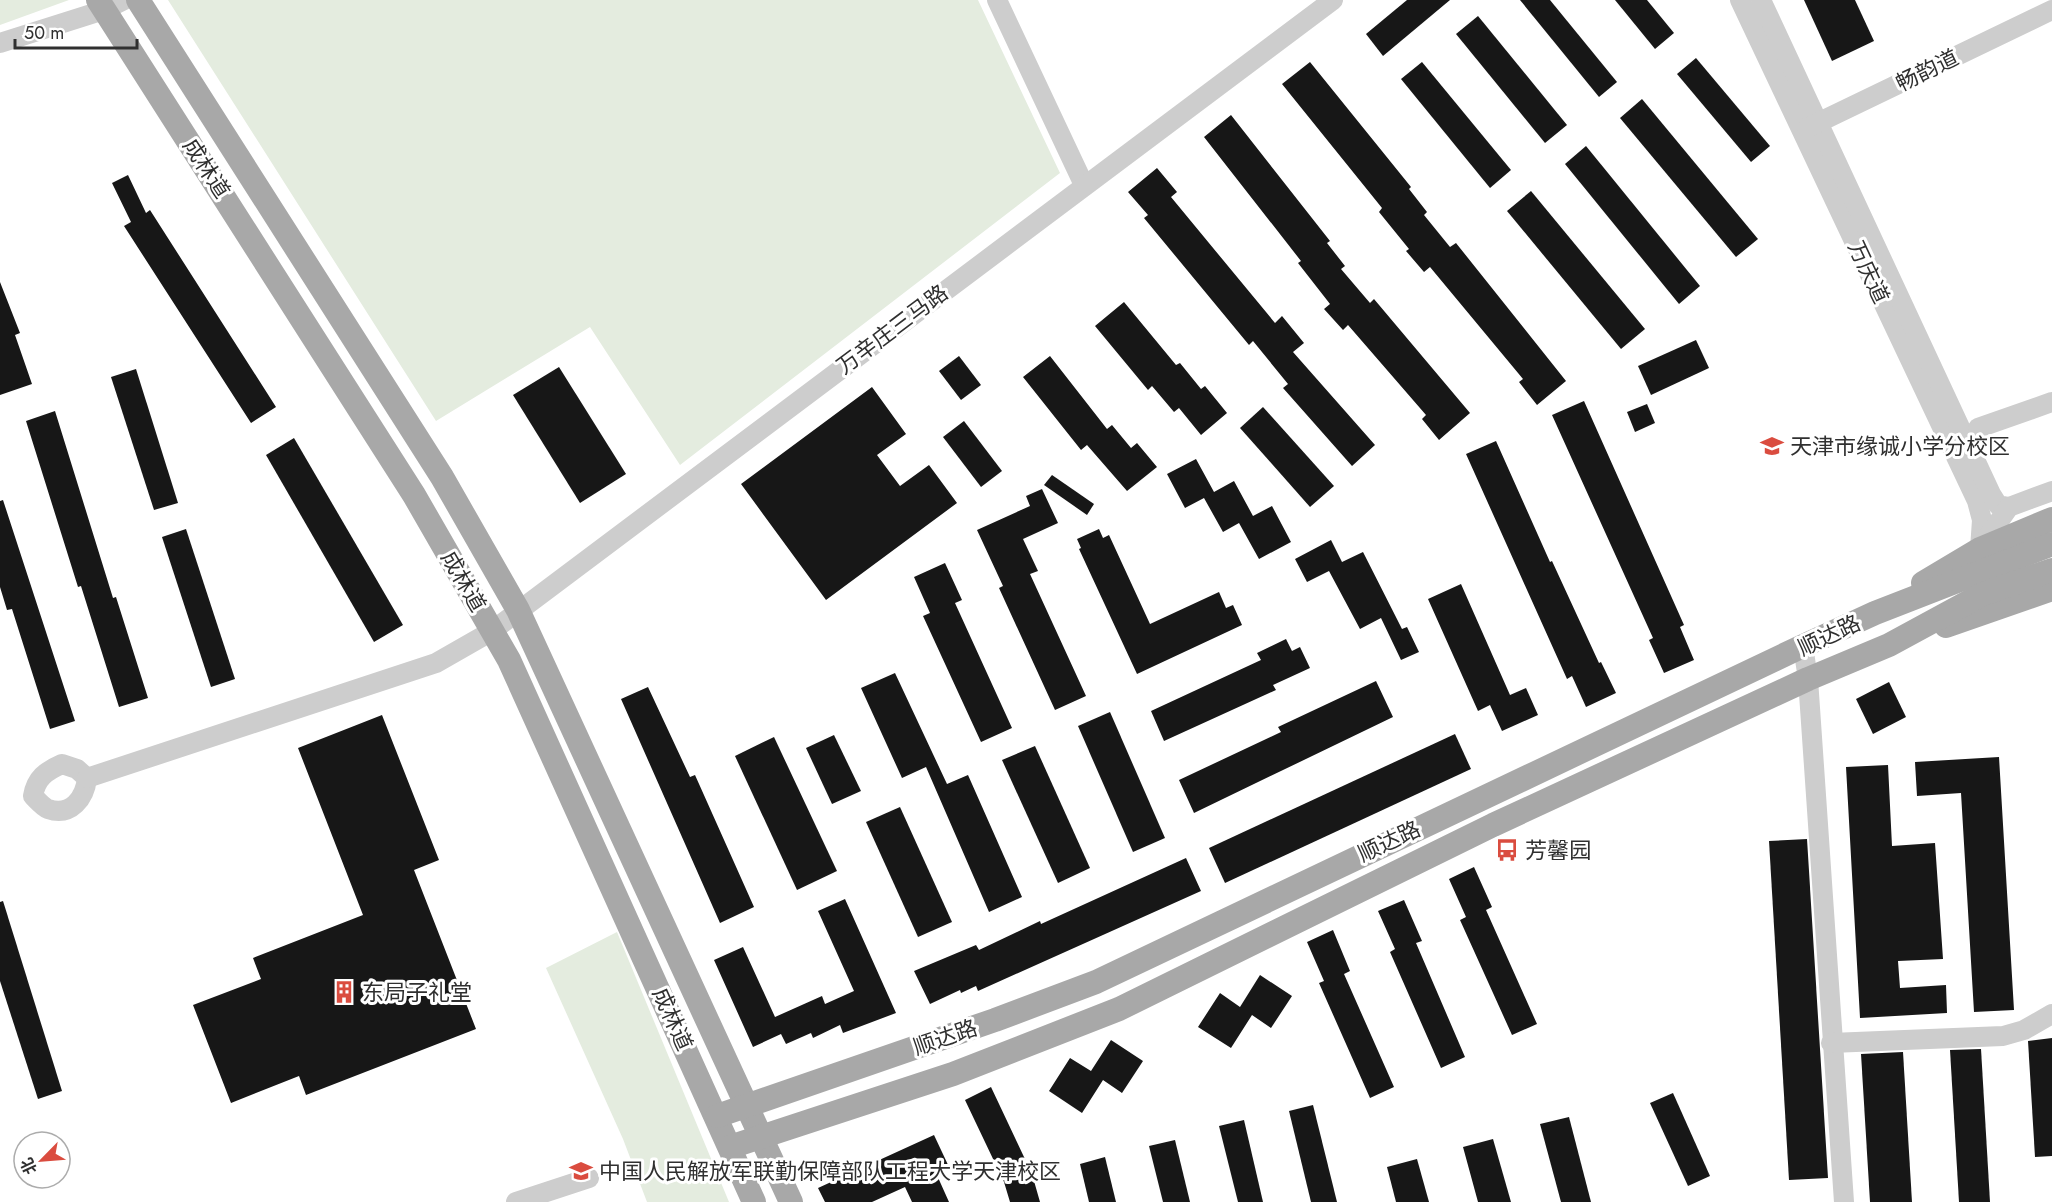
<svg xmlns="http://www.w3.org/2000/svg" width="2052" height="1202" viewBox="0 0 2052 1202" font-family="Jost,'Noto Sans SC',sans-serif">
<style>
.green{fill:#e4ecdf}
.building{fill:#171717}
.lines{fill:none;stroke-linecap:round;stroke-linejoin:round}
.minor{stroke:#cdcdcd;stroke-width:20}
.major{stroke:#a8a8a8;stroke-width:24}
.labels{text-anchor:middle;stroke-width:6;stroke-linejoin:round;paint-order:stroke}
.street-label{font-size:22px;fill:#303030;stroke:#fff}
.poi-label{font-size:22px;fill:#303030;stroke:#fff;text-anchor:start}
</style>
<rect width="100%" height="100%" fill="#fff"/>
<g class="green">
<polygon points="0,0 69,0 0,25"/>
<polygon points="168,0 978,0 1060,173 680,465 590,327 436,421"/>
<polygon points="617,932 729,1202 647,1202 623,1139 546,968"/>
</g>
<g class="building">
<polygon points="1407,0 1450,0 1383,56 1366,34"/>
<polygon points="1520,0 1550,0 1617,82 1599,97"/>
<polygon points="1615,0 1647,0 1674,33 1655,49"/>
<polygon points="1804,0 1855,0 1874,41 1832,61"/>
<polygon points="1478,16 1567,125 1545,143 1456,34"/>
<polygon points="1696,58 1770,146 1751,162 1677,74"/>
<polygon points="1310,62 1411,187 1409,189 1427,212 1424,215 1450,247 1456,243 1566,381 1537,405 1519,382 1523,379 1430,267 1424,272 1406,251 1409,249 1379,212 1382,208 1282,84"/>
<polygon points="1422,62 1511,170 1490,188 1401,79"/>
<polygon points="1642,99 1758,239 1736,257 1620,118"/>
<polygon points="1231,115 1330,241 1327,243 1345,266 1341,269 1370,303 1374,299 1470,413 1439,440 1422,419 1426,415 1348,325 1343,330 1324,309 1330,304 1298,263 1301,261 1204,137"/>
<polygon points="1586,146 1700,286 1679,304 1565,164"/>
<polygon points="1157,168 1177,192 1171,197 1275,323 1282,316 1304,343 1293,352 1375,445 1352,466 1283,388 1288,384 1253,341 1249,345 1144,218 1148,215 1128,192"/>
<polygon points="128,175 146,213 150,210 276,407 251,423 124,226 131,222 112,183"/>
<polygon points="1531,191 1645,329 1621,349 1507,211"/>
<polygon points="0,282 20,333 15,335 32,384 0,395"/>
<polygon points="1124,302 1176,365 1180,363 1201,389 1205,386 1227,413 1201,435 1179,408 1174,412 1152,386 1148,390 1095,326"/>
<polygon points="1696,340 1709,368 1651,395 1638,366"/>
<polygon points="959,356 981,385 961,400 939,371"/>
<polygon points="1050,356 1107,429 1112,425 1131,448 1137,443 1157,467 1127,491 1087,445 1081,450 1023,377"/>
<polygon points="559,367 626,474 580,503 513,395"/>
<polygon points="136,369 178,503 154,510 111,377"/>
<polygon points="872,387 906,434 877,455 900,486 929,465 957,503 826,600 741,484"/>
<polygon points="1584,401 1684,625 1680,627 1694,660 1664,673 1649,640 1653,638 1552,415"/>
<polygon points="1647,404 1655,423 1635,432 1627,412"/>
<polygon points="1263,407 1334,486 1310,507 1240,428"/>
<polygon points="55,411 113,598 116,597 148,698 119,707 81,586 78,587 26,421"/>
<polygon points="964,421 1002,471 981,487 943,437"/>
<polygon points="294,438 403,625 374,642 266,455"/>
<polygon points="1496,441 1550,562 1552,561 1599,663 1601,662 1616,693 1586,707 1572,676 1567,679 1466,454"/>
<polygon points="1196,459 1214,492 1234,481 1253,516 1272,506 1291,542 1259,559 1239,523 1223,532 1204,498 1185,508 1167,474"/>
<polygon points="1052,475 1094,504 1087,515 1044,485"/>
<polygon points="1042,489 1058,523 1023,539 1038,571 1030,574 1086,696 1055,710 999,588 1003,586 977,530 1030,506 1026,496"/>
<polygon points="3,500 75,721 50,729 12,609 7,610 0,587 0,501"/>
<polygon points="186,529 235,679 211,687 162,537"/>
<polygon points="1099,529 1103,538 1109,535 1150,624 1219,592 1226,608 1233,605 1242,625 1137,674 1079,549 1081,548 1077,539"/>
<polygon points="1331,540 1342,562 1363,552 1402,629 1407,627 1419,652 1401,660 1381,618 1360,629 1329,571 1307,582 1295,559"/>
<polygon points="945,563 962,600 955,603 1012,728 981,742 923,616 930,613 914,577"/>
<polygon points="1461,584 1510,695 1526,688 1538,715 1502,731 1490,705 1478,711 1428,599"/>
<polygon points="1286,639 1292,651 1300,647 1310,668 1273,685 1276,690 1164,741 1151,711 1261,660 1257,653"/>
<polygon points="895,673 947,784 968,775 1022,897 989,912 926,767 902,778 861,688"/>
<polygon points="1376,681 1393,717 1194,813 1179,780 1281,732 1278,727"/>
<polygon points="1889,682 1906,717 1873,734 1856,699"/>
<polygon points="648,687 690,777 695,775 754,907 720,923 621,699"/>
<polygon points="1110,712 1165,838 1133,852 1078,726"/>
<polygon points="382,715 439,860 414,870 476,1029 306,1095 299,1076 231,1103 193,1005 261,979 253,958 363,915 298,748"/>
<polygon points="1455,734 1471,769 1225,883 1209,848"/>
<polygon points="834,735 861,791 832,804 806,748"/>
<polygon points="774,737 837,871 797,890 735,756"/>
<polygon points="1035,746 1090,868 1058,883 1002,760"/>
<polygon points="1999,757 2014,1010 1974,1012 1961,793 1917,796 1915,762"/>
<polygon points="1888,765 1892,846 1935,843 1943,959 1898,961 1900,988 1946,985 1947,1013 1860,1018 1846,767"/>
<polygon points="900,807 952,922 918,937 866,822"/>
<polygon points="1807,839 1828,1178 1789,1180 1769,841"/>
<polygon points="1186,858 1201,891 978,991 976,986 961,993 960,990 930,1004 914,971 976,945 979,950 1040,921 1041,924"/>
<polygon points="1474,867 1492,907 1486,910 1537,1024 1512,1035 1460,920 1466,917 1449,879"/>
<polygon points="845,899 896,1013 843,1033 840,1025 813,1038 811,1033 786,1044 781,1034 753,1047 714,960 743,947 775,1017 822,996 825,1004 854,991 818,911"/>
<polygon points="1404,900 1422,941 1416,943 1465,1057 1441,1068 1390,952 1395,949 1378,911"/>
<polygon points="3,901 62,1091 38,1099 0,981 0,902"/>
<polygon points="1333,930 1350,971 1344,974 1394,1087 1370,1098 1319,983 1324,981 1307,942"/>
<polygon points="1260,975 1292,996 1271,1028 1252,1015 1231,1048 1198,1027 1220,993 1240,1007"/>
<polygon points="2052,1038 2052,1156 2035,1157 2028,1041"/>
<polygon points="1111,1040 1143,1061 1122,1093 1103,1080 1082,1113 1049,1091 1070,1058 1091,1071"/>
<polygon points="1981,1049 1990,1202 1959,1202 1950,1050"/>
<polygon points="1903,1052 1912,1202 1870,1202 1861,1054"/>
<polygon points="991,1087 1032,1174 1040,1202 1010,1202 1004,1182 965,1100"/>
<polygon points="1673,1093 1710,1176 1688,1186 1650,1103"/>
<polygon points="1313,1105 1337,1202 1311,1202 1289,1111"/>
<polygon points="1569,1117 1591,1202 1561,1202 1540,1124"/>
<polygon points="1244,1120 1263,1202 1238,1202 1219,1126"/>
<polygon points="934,1135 949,1167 936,1173 949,1202 912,1202 905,1187 872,1202 825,1202 818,1188"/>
<polygon points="1493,1139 1511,1202 1478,1202 1463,1147"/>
<polygon points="1175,1140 1190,1202 1163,1202 1149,1146"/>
<polygon points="1105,1157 1116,1202 1089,1202 1080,1164"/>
<polygon points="1417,1159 1429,1202 1396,1202 1387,1167"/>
</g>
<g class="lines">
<g class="minor">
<polyline points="997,0 1084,185"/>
<polyline points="1740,0 1977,501 1982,520 1980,549"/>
<polyline points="1761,0 1991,494 1998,505 2009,507"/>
<polyline points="0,43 104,10 124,0"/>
<polyline points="1807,128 2052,10"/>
<polyline points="1978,428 2052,402"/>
<polyline points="1980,548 2009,507 2052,491"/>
<polyline points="1803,646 1808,679 1844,1202"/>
<path d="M62 764 77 769 87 778C85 798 71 817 48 809 43 807 37 800 33 796 36 778 46 771 62 764Z"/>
<polyline points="87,778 436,663 492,631 1333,0"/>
<polyline points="1831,1043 2003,1036 2024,1030 2052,1014"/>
<polyline points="516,1202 589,1178"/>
</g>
<g class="major">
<polyline points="98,0 414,495 509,660 754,1202"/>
<polyline points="138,0 442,477 518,610 791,1202"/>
<polyline points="1923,583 1980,549 2052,519"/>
<polyline points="1946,626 2052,589"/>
<polyline points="717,1116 995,1020 1096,982 1803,646 1875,613 2052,544"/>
<polyline points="730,1147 953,1074 1119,1009 1493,825 1808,679 1889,645 1983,594 2052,570"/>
</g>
</g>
<defs>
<g id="school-bare" transform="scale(1.8)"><path d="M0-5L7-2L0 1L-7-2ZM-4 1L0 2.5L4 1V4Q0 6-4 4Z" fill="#da4c3f" stroke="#fff" stroke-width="2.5" paint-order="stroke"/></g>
<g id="bus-bare" transform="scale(1.8)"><path d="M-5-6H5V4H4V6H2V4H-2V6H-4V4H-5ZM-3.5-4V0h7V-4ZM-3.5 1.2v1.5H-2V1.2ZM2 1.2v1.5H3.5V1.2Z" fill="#da4c3f" stroke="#fff" stroke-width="2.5" paint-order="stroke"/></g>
<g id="building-bare" transform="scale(1.8)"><path d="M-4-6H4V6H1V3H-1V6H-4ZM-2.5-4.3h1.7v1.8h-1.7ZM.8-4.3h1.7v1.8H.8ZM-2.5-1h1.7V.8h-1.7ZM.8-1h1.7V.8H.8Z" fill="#da4c3f" stroke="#fff" stroke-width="2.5" paint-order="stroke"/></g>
<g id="university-bare" transform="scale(1.8)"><path d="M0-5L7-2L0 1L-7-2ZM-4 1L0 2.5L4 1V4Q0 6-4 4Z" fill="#da4c3f" stroke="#fff" stroke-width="2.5" paint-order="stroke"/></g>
</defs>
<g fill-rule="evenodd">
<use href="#school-bare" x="1772" y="446"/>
<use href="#bus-bare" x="1507" y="850"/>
<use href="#building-bare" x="344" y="992"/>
<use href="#university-bare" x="581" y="1171"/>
</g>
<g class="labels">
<g class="street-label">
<text transform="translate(1927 70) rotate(-26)" y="8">畅韵道</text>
<text transform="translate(207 168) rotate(57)" y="8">成林道</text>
<text transform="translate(1869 272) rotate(65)" y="8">万庆道</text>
<text transform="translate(892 329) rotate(-37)" y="8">万辛庄三马路</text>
<text transform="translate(464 581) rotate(60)" y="8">成林道</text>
<text transform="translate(1829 635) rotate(-25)" y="8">顺达路</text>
<text transform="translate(1389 841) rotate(-25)" y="8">顺达路</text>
<text transform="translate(673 1019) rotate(66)" y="8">成林道</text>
<text transform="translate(945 1037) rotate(-19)" y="8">顺达路</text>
</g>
<g class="poi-label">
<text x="1790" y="454">天津市缘诚小学分校区</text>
<text x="1525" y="858">芳馨园</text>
<text x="362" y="1000">东局子礼堂</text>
<text x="599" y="1179">中国人民解放军联勤保障部队工程大学天津校区</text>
</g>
</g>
<g transform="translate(42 1160) rotate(245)"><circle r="28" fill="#ffffff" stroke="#acacac" stroke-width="1.5"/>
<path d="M0-4.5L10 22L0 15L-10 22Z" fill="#da4c3f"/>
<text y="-9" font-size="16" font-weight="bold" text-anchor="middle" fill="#303030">北</text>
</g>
<path d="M15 39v9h122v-9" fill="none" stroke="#303030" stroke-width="3"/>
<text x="24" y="39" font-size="18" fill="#303030" stroke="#ffffff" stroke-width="4.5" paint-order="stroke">50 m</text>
</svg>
